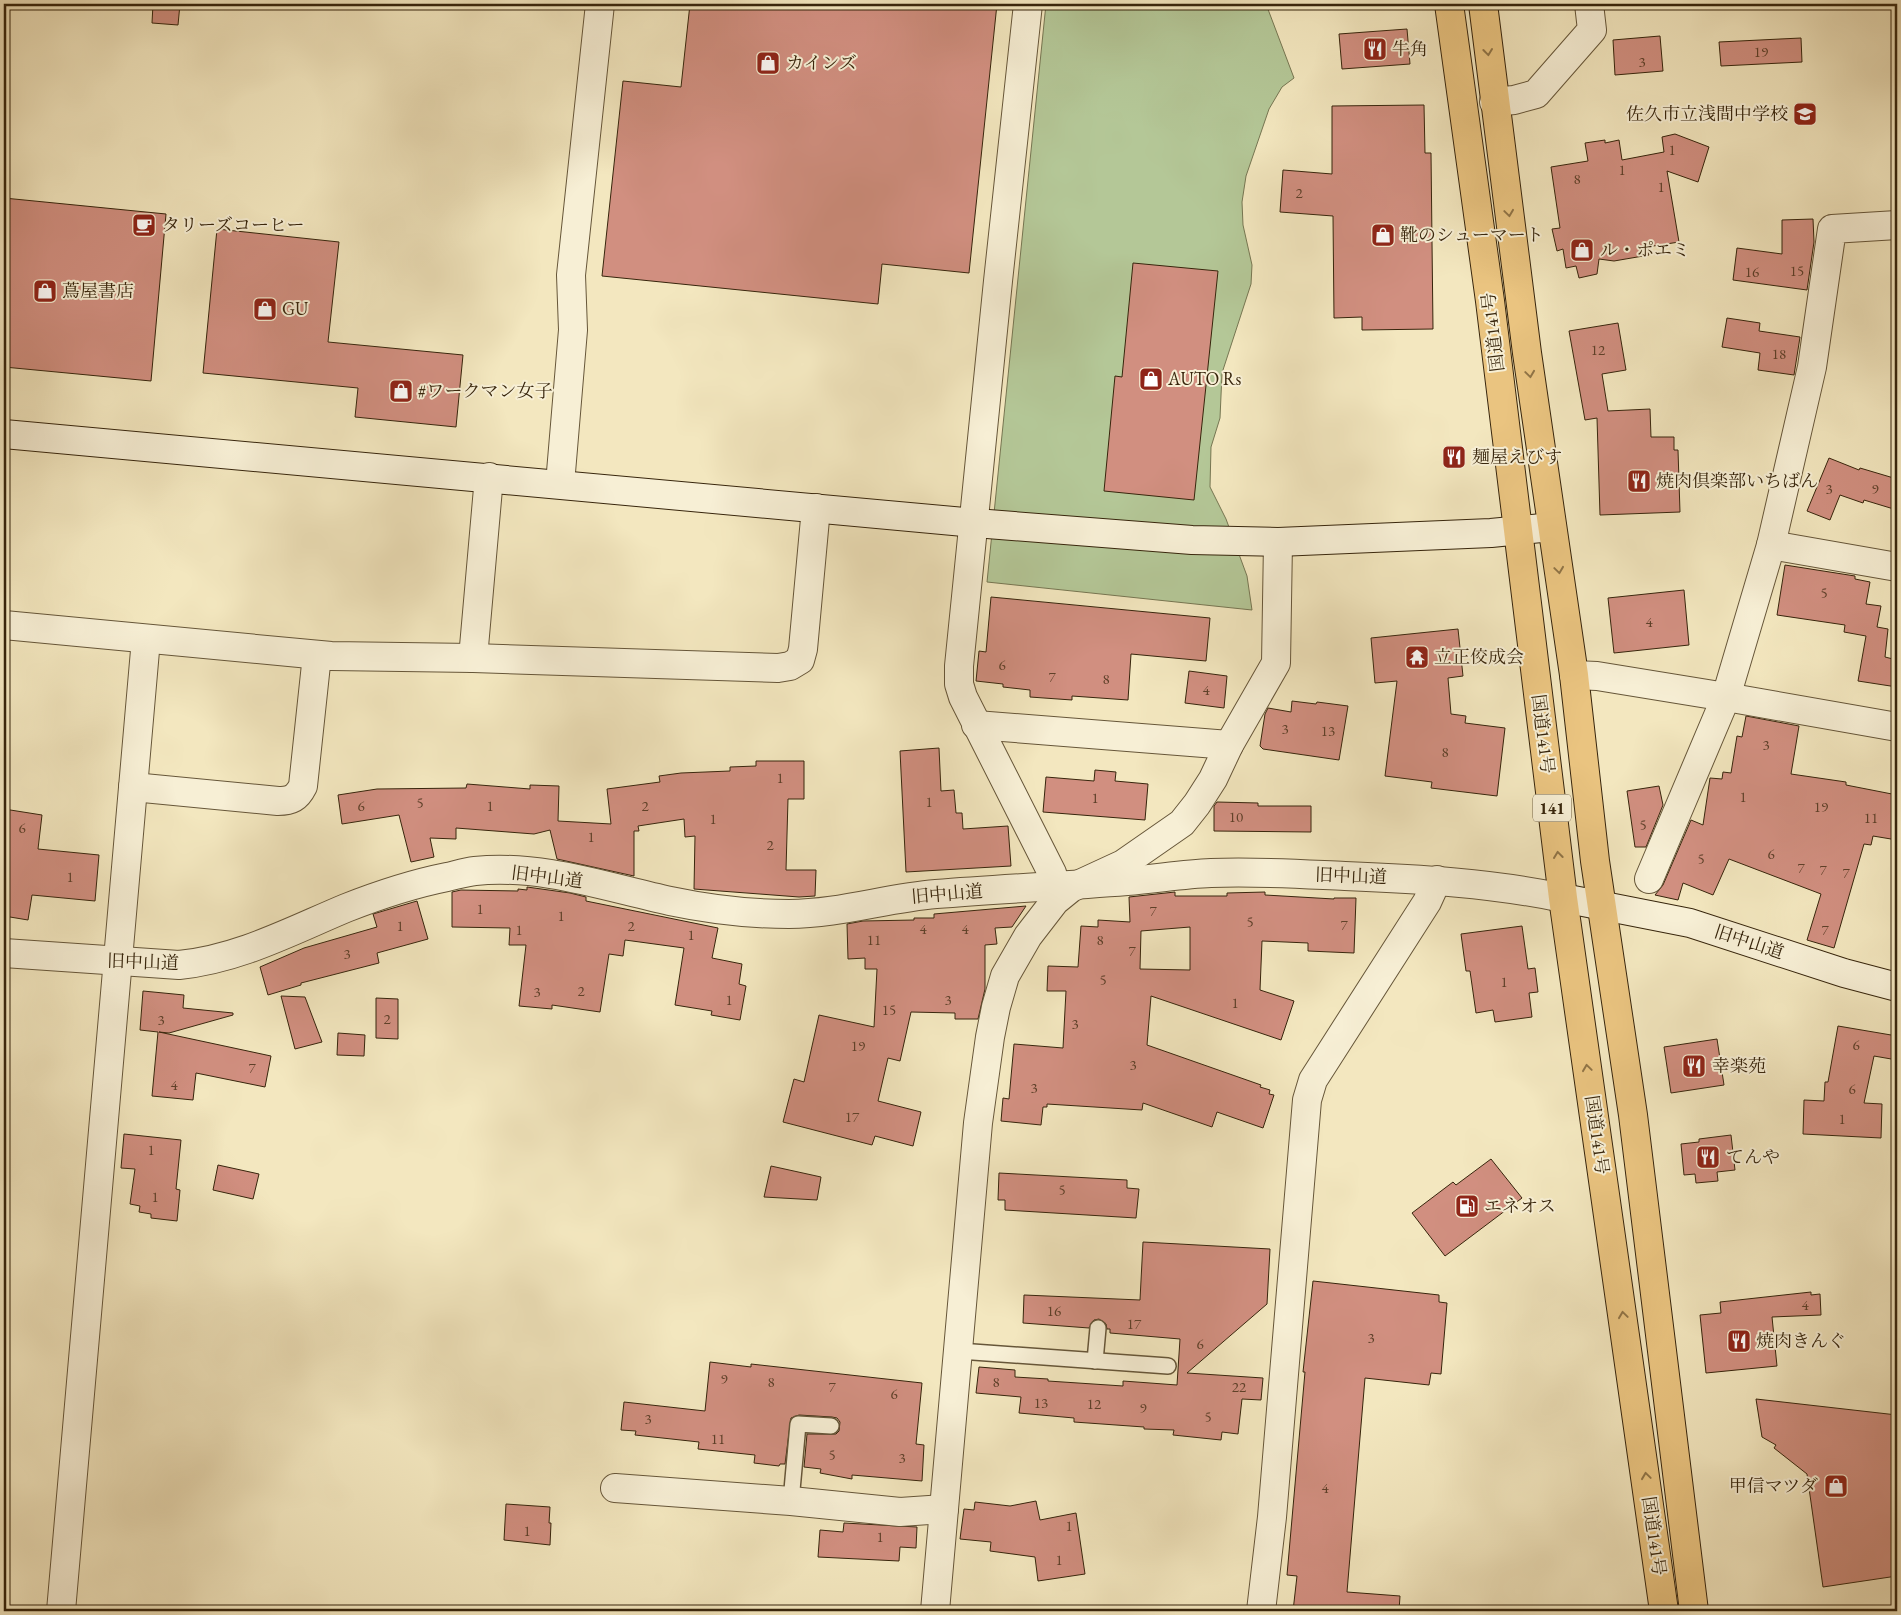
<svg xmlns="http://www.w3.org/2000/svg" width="1901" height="1615" viewBox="0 0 1901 1615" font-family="'EB Garamond','Noto Serif JP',serif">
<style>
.green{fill:#b4c797;stroke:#767652}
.building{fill:#d18f80;stroke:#37250c;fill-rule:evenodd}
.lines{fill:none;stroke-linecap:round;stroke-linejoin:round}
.lane-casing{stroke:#665639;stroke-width:18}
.street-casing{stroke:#665639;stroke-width:30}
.secondary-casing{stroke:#37250c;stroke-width:30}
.highway-casing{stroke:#37250c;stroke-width:30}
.lane{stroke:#f7efd5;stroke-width:15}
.street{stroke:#f7efd5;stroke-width:28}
.secondary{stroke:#f7efd5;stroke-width:28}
.highway{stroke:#eac480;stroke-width:28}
.oneway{stroke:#907446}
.labels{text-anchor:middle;stroke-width:4;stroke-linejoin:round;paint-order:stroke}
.number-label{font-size:15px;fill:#5e4029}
.shield{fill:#f7efd5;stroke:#716248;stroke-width:1}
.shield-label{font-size:16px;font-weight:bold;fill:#37250c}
.poi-label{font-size:18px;fill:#37250c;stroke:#f7efd5;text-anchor:start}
.street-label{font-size:18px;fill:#37250c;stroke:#f7efd5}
</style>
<rect width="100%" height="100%" fill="#f3e7bf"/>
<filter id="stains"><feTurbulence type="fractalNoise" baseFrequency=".004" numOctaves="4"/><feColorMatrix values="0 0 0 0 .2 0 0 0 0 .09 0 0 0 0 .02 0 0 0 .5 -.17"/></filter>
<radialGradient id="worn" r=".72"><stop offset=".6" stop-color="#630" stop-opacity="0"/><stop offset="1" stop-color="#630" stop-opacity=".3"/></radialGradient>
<polygon class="green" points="1046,4 1266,4 1294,78 1282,87 1269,109 1246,176 1242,202 1243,225 1252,265 1251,284 1222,373 1220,418 1211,447 1210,487 1226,519 1247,576 1252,610 987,582"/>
<g class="building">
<polygon points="153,4 180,4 178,25 152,23"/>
<polygon points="690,4 997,4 969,273 882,264 878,304 602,276 623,81 681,87"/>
<polygon points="1407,29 1410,64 1342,69 1339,34"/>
<polygon points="1660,36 1663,71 1615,75 1613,40"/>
<polygon points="1801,38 1802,62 1721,66 1719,42"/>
<polygon points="1424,105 1425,153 1431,153 1433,329 1362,330 1362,317 1334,318 1333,216 1280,212 1283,170 1332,174 1332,106"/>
<polygon points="1675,134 1709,147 1698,182 1667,171 1679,242 1647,247 1649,255 1614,261 1599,259 1597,274 1579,278 1576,266 1566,268 1563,249 1557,251 1552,229 1560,228 1551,167 1588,161 1585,143 1605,140 1605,143 1619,140 1622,160 1664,152 1662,137"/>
<polygon points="4,198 166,214 151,381 4,367"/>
<polygon points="1813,219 1814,242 1807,290 1733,280 1737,248 1782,254 1782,220"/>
<polygon points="217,229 339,242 328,342 463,355 456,427 355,417 358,388 203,373"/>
<polygon points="1133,263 1218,271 1194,500 1104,491 1115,376 1122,377"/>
<polygon points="1727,318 1760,323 1759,331 1800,337 1794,375 1758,370 1760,353 1722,347"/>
<polygon points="1618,323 1626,370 1602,374 1608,411 1650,409 1651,437 1674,437 1674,450 1678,450 1680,512 1600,515 1597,418 1585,420 1569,331"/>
<polygon points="1829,458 1859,470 1860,468 1897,479 1897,510 1864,500 1863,503 1840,495 1830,520 1807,511"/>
<polygon points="1785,565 1855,576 1855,579 1870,582 1866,604 1881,606 1877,627 1888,629 1885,657 1897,660 1897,687 1858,681 1866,636 1844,632 1845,625 1777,615"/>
<polygon points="1684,590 1689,645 1614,653 1608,598"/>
<polygon points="991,597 1210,618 1206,661 1131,654 1128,700 1072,696 1072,700 1030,697 1030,690 1003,687 1003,684 976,681 979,651 986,652"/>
<polygon points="1458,629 1463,676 1448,678 1451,714 1466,716 1465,723 1505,728 1497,796 1431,788 1432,782 1385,776 1397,681 1375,683 1371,638"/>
<polygon points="1189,671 1227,676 1224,708 1185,703"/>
<polygon points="1292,701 1316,704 1317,702 1348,706 1339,760 1263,749 1260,746 1265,714 1268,708 1291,712"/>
<polygon points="1746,716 1799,726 1791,774 1846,782 1846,785 1897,795 1897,840 1873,836 1871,845 1864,844 1834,948 1807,940 1821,894 1729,859 1713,895 1683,883 1678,900 1655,895 1663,885 1691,820 1703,825 1710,778 1722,779 1723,772 1731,773 1737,736 1742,737"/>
<polygon points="939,748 941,791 954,790 956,813 962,813 963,829 1008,826 1011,866 906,872 900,751"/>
<polygon points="756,761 804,761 804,799 788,799 786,870 816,870 815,896 799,897 694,889 695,836 685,837 684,819 638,826 639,831 634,831 634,876 557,859 550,830 534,834 456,828 456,839 430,838 434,857 411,862 399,815 342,824 338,795 377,789 466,788 467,784 530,789 530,785 559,786 558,821 611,824 607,789 660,782 659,776 681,773 730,771 730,767 756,766"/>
<polygon points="1095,770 1116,772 1115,781 1148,784 1145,820 1043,812 1046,777 1094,781"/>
<polygon points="1659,786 1663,805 1646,847 1635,847 1627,791"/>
<polygon points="1217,802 1258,803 1258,806 1311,806 1311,832 1214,831 1214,806"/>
<polygon points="4,809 42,815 38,849 99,855 95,901 32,895 28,920 4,916"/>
<polygon points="527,887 570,893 586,897 586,901 718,928 712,958 742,964 739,984 746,986 740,1020 711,1015 712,1011 675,1005 684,948 625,940 623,956 609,954 600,1012 552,1005 552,1009 519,1006 526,945 509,945 510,928 452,927 452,892 461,890 518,891 518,889 527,890"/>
<path d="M1175 892V896H1227V893L1265 892V895L1334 899V898H1356L1354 953 1308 951V943L1262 941 1260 990 1294 1001 1281 1040 1151 996 1147 1045 1261 1085 1260 1087 1270 1090 1269 1094 1274 1095 1263 1128 1217 1112 1212 1127 1143 1103 1142 1110 1047 1104V1107H1043L1041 1125 1001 1121 1003 1098 1009 1099 1014 1044 1063 1048 1066 991H1047L1048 966 1078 967 1081 926 1098 927V920L1130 922 1129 897ZM1190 927V970L1140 969 1141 931Z"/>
<polygon points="417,901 428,939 377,953 379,963 301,983 301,985 268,995 260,967 304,948 377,927 373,914"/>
<polygon points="1026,906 1012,927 995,928 997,944 985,945 985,989 978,1019 955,1019 955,1013 911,1012 900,1061 888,1058 878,1101 921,1112 913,1146 875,1136 872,1145 783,1122 794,1079 804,1082 819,1015 874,1027 877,969 865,969 865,958 848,959 847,924 863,921 914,920 914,918 934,918 934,914"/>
<polygon points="1522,926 1528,969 1535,968 1538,992 1529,993 1532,1017 1495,1022 1493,1010 1476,1013 1470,971 1466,971 1461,934"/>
<polygon points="143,991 184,995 183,1008 233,1013 233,1015 169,1033 159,1032 271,1056 265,1087 196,1073 193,1100 152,1096 158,1032 140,1030"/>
<polygon points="281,996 305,997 322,1042 295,1049"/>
<polygon points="376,998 398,999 398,1039 376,1038"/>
<polygon points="1838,1026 1897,1036 1897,1060 1874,1056 1864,1103 1882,1104 1881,1138 1803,1134 1804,1100 1824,1101 1825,1082 1828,1082"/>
<polygon points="338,1033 365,1035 364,1056 337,1055"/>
<polygon points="1717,1039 1724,1085 1671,1093 1664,1047"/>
<polygon points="124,1134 181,1140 176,1189 180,1190 177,1221 151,1218 151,1214 139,1212 140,1206 130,1204 135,1169 121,1168"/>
<polygon points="1731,1135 1735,1170 1717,1172 1718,1181 1696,1183 1695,1174 1684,1175 1681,1144 1699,1142 1699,1139"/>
<polygon points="1491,1159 1522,1198 1445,1256 1412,1213 1453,1182 1456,1185"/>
<polygon points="218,1165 259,1174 253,1199 213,1190"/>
<polygon points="771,1166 821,1177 817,1200 764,1197"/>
<polygon points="999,1173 1127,1180 1127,1188 1139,1189 1136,1218 1005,1210 1005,1200 998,1200"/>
<polygon points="1143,1242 1270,1249 1267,1304 1187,1373 1263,1378 1261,1400 1242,1399 1238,1434 1222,1432 1221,1440 1173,1435 1174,1430 1144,1429 1144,1427 1074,1422 1074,1418 1019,1413 1021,1397 976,1393 979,1367 1015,1370 1015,1377 1048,1379 1048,1381 1123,1386 1123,1381 1177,1385 1180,1339 1110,1333 1110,1329 1107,1329 1106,1324 1099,1319 1094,1320 1089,1328 1023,1323 1024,1295 1140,1300"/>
<polygon points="1313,1281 1439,1295 1439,1302 1447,1303 1441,1374 1431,1373 1429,1385 1365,1378 1347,1592 1400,1596 1399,1611 1293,1611 1297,1576 1287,1575 1305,1372 1303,1372"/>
<polygon points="1811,1292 1811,1295 1820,1294 1821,1315 1772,1317 1777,1366 1706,1373 1700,1315 1721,1313 1720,1302"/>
<polygon points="710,1362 751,1367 751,1364 922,1383 916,1444 924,1445 922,1481 852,1475 852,1479 820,1473 821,1469 804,1467 807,1434 836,1434 839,1431 840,1422 837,1418 832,1417 799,1415 791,1418 785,1464 780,1464 779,1466 754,1463 755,1455 698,1449 699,1442 635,1435 636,1431 621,1430 624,1402 705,1411"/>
<polygon points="1756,1399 1897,1415 1897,1576 1823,1587 1807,1474 1774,1448 1776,1445 1762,1437"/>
<polygon points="1036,1501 1040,1520 1076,1513 1085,1574 1038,1581 1035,1557 990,1551 991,1542 960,1539 964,1509 974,1510 975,1502 1010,1506"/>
<polygon points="506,1504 550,1507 549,1523 551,1523 550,1545 504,1540"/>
<polygon points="844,1523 917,1527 916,1548 900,1547 899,1561 818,1557 820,1530 843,1532"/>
</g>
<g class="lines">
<g class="lane-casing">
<g id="lane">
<polyline points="959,1351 1168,1366"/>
<polyline points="1095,1361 1098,1328"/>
<polyline points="791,1501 798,1424 831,1426"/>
</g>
</g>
<g class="street-casing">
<g id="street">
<polyline points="1028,4 998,281 959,666 959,684 963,697 1052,873 1056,886"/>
<polyline points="1494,102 1514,100 1536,94 1592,30 1589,4"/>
<polyline points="560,484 573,330 571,275 600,4"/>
<polyline points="1771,545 1897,567"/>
<polyline points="4,625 331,656 473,658 778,668 790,666 800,660 803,649 816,508"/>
<polyline points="473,658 489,477"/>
<polyline points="1574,675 1597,676 1726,697 1897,727"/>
<polyline points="976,725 1229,745"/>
<path d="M133 787 278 801C291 801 297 798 303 786L317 655"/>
<polyline points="1649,879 1726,697 1771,545 1812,367 1832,229 1897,225"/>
<path d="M4 953 179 965C239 959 291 931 346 908 379 895 412 884 447 877 456 875 466 872 475 871 541 864 606 887 670 901 708 909 749 914 789 914 839 914 887 898 936 894 1000 889 1063 886 1127 881 1155 879 1183 874 1211 873 1256 871 1301 874 1345 876 1419 879 1491 883 1563 898"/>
<polyline points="615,1488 791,1501 900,1512 944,1509"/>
<polyline points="61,1611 146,639"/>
<polyline points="935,1611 978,1123 990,1037 996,1007 1005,976 1028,936 1055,901 1071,888 1123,864 1182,823 1197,804 1213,779 1229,745 1276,663 1278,542"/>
<polyline points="1261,1611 1272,1517 1307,1100 1313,1080 1427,902 1437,880"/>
</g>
</g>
<g class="secondary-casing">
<g id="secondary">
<polyline points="4,434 975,523 1192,540 1278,542 1491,533 1552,527"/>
<polyline points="1563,898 1690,923 1844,973 1897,987"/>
</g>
</g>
<g class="highway-casing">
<g id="highway">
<polyline points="1449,4 1490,301 1563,898 1664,1611"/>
<polyline points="1483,4 1527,353 1574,675 1595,861 1633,1115 1694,1611"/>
</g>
</g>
<use href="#lane" class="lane"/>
<use href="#street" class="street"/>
<use href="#secondary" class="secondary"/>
<use href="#highway" class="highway"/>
</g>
<defs><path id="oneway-chevron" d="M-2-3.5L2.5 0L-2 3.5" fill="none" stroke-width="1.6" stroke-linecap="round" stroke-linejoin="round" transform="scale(1.25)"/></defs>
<g class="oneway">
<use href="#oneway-chevron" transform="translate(1488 52) rotate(83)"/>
<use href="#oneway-chevron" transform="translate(1509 213) rotate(82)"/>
<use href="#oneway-chevron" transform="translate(1530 374) rotate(82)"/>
<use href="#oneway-chevron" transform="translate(1559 570) rotate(82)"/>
<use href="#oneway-chevron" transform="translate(1558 855) rotate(-97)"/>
<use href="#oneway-chevron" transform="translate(1587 1068) rotate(-98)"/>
<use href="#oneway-chevron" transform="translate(1623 1315) rotate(-98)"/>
<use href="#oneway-chevron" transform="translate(1646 1476) rotate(-98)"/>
</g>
<defs>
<g id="restaurant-square" transform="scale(1.25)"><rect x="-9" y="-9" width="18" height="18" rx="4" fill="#8f2418" stroke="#f7efd5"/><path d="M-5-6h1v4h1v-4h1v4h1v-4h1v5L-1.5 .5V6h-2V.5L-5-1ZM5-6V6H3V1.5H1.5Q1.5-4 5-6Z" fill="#fff"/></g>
<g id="shop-square" transform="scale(1.25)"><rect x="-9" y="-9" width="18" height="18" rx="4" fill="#8f2418" stroke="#f7efd5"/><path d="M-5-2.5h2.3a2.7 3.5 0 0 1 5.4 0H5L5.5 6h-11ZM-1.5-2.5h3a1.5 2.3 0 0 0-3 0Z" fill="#fff"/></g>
<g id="school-square" transform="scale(1.25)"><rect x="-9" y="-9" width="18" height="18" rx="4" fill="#8f2418" stroke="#f7efd5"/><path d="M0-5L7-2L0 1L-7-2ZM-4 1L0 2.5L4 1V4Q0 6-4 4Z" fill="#fff"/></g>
<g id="cafe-square" transform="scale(1.25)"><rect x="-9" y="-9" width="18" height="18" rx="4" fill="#8f2418" stroke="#f7efd5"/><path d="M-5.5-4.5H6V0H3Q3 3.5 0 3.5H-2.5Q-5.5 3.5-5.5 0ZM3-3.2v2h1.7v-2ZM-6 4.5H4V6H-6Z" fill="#fff"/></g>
<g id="temple-square" transform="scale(1.25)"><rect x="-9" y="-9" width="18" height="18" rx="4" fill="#8f2418" stroke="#f7efd5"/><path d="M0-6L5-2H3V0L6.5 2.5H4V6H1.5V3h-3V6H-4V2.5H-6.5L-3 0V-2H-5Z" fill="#fff"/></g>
<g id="fuel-square" transform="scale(1.25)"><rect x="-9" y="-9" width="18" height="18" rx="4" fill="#8f2418" stroke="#f7efd5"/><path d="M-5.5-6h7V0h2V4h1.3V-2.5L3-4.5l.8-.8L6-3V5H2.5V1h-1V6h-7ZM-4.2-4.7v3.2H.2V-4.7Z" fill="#fff"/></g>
</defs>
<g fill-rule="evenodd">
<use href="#restaurant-square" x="1375" y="49"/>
<use href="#shop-square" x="768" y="63"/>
<use href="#school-square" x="1805" y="114"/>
<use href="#cafe-square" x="144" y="225"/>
<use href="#shop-square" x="1383" y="235"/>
<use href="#shop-square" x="1582" y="250"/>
<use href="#shop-square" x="45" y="291"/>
<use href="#shop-square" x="265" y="309"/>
<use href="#shop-square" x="1151" y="379"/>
<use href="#shop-square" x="401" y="391"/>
<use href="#restaurant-square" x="1454" y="457"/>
<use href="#restaurant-square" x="1639" y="481"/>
<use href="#temple-square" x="1417" y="657"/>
<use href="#restaurant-square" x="1694" y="1066"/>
<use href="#restaurant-square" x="1708" y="1157"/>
<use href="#fuel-square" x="1467" y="1206"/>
<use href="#restaurant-square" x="1739" y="1341"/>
<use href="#shop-square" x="1836" y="1486"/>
</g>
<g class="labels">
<g class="number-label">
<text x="1761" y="57">19</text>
<text x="1642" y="67">3</text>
<text x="1672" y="155">1</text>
<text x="1622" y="175">1</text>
<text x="1577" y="184">8</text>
<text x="1661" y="192">1</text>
<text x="1299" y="198">2</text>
<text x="1797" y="276">15</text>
<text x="1752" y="277">16</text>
<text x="1598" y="355">12</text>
<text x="1779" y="359">18</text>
<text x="1829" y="494">3</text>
<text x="1875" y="494">9</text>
<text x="1824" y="598">5</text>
<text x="1649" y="627">4</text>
<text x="1002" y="670">6</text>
<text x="1052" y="682">7</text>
<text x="1106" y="684">8</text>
<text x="1206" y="695">4</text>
<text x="1285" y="734">3</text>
<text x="1328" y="736">13</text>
<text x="1766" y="750">3</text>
<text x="1445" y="757">8</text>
<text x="780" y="783">1</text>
<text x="1743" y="802">1</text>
<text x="1095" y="803">1</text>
<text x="929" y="807">1</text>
<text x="420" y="808">5</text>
<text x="361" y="811">6</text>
<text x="490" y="811">1</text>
<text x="645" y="811">2</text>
<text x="1821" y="812">19</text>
<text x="1236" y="822">10</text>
<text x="1871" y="823">11</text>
<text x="713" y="824">1</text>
<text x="1643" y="830">5</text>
<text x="22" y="833">6</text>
<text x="591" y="842">1</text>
<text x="770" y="850">2</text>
<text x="1771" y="859">6</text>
<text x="1701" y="864">5</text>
<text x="1801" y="873">7</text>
<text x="1823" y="875">7</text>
<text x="1846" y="878">7</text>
<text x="70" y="882">1</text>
<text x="480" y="914">1</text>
<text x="1153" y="916">7</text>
<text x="561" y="921">1</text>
<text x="1250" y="927">5</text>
<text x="1344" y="930">7</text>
<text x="400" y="931">1</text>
<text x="631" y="931">2</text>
<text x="923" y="934">4</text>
<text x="965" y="934">4</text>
<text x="519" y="935">1</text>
<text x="1825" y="935">7</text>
<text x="691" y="940">1</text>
<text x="874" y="945">11</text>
<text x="1100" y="945">8</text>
<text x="1132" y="956">7</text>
<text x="347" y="959">3</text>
<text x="1103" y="985">5</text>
<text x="1504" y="987">1</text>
<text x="581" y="996">2</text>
<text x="537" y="997">3</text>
<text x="729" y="1005">1</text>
<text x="948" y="1005">3</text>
<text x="1235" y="1008">1</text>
<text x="889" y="1015">15</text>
<text x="387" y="1024">2</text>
<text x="161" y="1025">3</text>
<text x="1075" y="1029">3</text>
<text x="1856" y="1050">6</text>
<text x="858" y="1051">19</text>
<text x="1133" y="1070">3</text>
<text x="252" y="1073">7</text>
<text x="174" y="1090">4</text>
<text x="1034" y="1093">3</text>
<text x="1852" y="1094">6</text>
<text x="852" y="1122">17</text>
<text x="1842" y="1124">1</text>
<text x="151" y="1155">1</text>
<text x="1062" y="1195">5</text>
<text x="155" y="1202">1</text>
<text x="1805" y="1310">4</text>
<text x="1054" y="1316">16</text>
<text x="1134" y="1329">17</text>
<text x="1371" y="1343">3</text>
<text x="1200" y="1349">6</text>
<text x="724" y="1384">9</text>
<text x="771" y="1387">8</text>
<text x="996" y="1387">8</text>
<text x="832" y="1392">7</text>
<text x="1239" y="1392">22</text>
<text x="894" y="1399">6</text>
<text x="1041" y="1408">13</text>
<text x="1094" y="1409">12</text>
<text x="1143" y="1413">9</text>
<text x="1208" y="1422">5</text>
<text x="648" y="1424">3</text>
<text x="718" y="1444">11</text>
<text x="832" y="1460">5</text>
<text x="902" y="1463">3</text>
<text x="1325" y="1493">4</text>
<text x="1069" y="1531">1</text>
<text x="527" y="1536">1</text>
<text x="880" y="1542">1</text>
<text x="1059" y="1565">1</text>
</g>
<rect class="shield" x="1533" y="794.5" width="38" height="27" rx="4"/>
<g class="shield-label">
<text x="1552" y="814">141</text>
</g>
<g class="poi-label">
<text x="1392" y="55">牛角</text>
<text x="786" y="69">カインズ</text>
<text x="1788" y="120" text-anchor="end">佐久市立浅間中学校</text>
<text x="162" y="231">タリーズコーヒー</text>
<text x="1400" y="241">靴のシューマート</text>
<text x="1600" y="256">ル・ポエミ</text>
<text x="62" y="297">蔦屋書店</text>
<text x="282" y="315">GU</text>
<text x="1168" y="385">AUTO Rs</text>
<text x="418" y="397">#ワークマン女子</text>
<text x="1472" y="463">麺屋えびす</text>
<text x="1656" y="487">焼肉倶楽部いちばん</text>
<text x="1434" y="663">立正佼成会</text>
<text x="1712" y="1072">幸楽苑</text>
<text x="1726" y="1163">てんや</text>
<text x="1484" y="1212">エネオス</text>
<text x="1756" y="1347">焼肉きんぐ</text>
<text x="1818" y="1492" text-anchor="end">甲信マツダ</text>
</g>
<g class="street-label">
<text transform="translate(1493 332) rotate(-97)" y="6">国道141号</text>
<text transform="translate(1543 734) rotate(83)" y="6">国道141号</text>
<text transform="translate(1351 876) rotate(2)" y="6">旧中山道</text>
<text transform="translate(547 877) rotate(7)" y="6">旧中山道</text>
<text transform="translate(947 894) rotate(-5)" y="6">旧中山道</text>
<text transform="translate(1749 942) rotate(18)" y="6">旧中山道</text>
<text transform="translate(143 962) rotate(2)" y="6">旧中山道</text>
<text transform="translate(1597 1135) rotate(82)" y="6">国道141号</text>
<text transform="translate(1654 1536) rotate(82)" y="6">国道141号</text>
</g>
</g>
<rect width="1901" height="1615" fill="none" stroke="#f3e7bf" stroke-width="20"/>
<rect x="5" y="5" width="1891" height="1605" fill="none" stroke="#37250c" stroke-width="2.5"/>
<rect x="10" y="10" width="1881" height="1595" fill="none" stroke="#37250c"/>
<rect width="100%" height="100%" filter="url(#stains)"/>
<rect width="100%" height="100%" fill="url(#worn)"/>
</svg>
